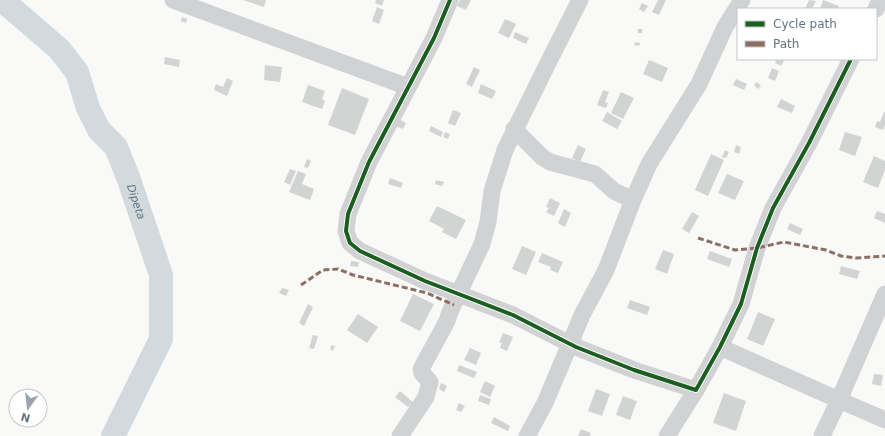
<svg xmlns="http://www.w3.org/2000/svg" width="885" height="436" viewBox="0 0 885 436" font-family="'DejaVu Sans',sans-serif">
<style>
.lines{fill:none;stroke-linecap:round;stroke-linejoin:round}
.river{stroke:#d2dadd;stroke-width:24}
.building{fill:#d2d4d4}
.minor{stroke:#d0d2d3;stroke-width:17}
.quiet{stroke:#8d6e63;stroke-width:3;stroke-dasharray:6 3;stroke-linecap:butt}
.cycleway-casing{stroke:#fff;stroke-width:6}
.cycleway{stroke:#1b5e20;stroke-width:4}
.labels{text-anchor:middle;stroke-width:4;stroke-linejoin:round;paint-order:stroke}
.water-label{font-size:11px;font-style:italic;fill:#5e747d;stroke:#fff}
</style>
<rect width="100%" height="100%" fill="#f9f9f8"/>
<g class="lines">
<path class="river" id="s1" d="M2 0 59 49 77 72 88 108 99 130 116 147 128 177 161 275V339L113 436"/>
</g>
<g class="building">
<polygon points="243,0 266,0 264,7"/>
<polygon points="376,0 384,0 382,6 375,3"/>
<polygon points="460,0 471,0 466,10 457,6"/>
<polygon points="658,0 666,0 659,15 652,12"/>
<polygon points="809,0 816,1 812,9 805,9"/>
<polygon points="823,0 839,6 838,9 820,9"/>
<polygon points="642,3 648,6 644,12 639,9"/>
<polygon points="377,7 384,10 379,24 372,21"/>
<polygon points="182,17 187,19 186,23 181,21"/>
<polygon points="505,19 516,24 509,38 498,33"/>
<circle cx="640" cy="31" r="2.5"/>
<polygon points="515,32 529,38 526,44 513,38"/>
<polygon points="635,42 640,43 639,46 634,45"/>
<polygon points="165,57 180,60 179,67 164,64"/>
<polygon points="777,59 785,59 781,66 775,63"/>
<polygon points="649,60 668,68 662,82 643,74"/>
<polygon points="265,65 282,67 280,82 264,80"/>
<polygon points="474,67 480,70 472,87 466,84"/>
<polygon points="772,68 779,71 775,81 768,78"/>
<polygon points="227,78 233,81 227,96 214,90 216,84 223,87"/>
<polygon points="736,79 747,84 744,90 733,85"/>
<polygon points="757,82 761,86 758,89 754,85"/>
<polygon points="481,84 496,91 492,99 478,93"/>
<polygon points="308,85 325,91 322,99 325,101 322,109 302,102"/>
<polygon points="342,88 369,99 355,135 328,125"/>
<polygon points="603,90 609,92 605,102 608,103 606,108 597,105"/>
<polygon points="621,92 634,98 623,119 611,113"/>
<polygon points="781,99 795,106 792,113 777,107"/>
<polygon points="453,110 461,113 455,126 448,123"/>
<polygon points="607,112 622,121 617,129 602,121"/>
<polygon points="884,112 885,113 885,125 883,130 875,127 877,121 880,122"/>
<polygon points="395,117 406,123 403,129 391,124"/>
<polygon points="431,126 443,132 441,137 429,131"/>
<polygon points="445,132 450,134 448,139 443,137"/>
<polygon points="845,132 862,137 855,156 839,150"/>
<polygon points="578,145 586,149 580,162 572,158"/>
<polygon points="736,145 741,147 739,154 734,152"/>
<polygon points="725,150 729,152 726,158 722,157"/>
<polygon points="711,154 724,160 708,196 695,190"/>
<polygon points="874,156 885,161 885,170 878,188 863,182"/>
<polygon points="307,159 311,161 308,168 304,167"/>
<polygon points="290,169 296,171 290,185 284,182"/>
<polygon points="298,171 306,174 302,184 314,189 310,200 289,192"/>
<polygon points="727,174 744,181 735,200 718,193"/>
<polygon points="390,178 403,183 401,188 388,184"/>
<polygon points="436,180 444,182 442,186 435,184"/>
<polygon points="550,198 560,203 554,216 546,212 549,208 546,207"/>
<polygon points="437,206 466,220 456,239 442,232 444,229 429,221"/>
<polygon points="564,209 571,213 565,227 558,223"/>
<polygon points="877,211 885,214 885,223 874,218"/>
<polygon points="692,212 699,216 689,233 682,229"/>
<polygon points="790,223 803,229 800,235 787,229"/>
<polygon points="522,246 536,252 526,275 512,269"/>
<polygon points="663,250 674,254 667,274 655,269"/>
<polygon points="710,251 732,259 729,267 707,259"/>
<polygon points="542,253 563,262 558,273 550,270 551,267 538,262"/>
<polygon points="351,261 359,262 358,267 350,266"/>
<polygon points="841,266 860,271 857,279 839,274"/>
<polygon points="282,288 289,290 286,296 279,293"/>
<polygon points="413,294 434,304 420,331 400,321"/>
<polygon points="630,300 650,307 647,315 627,308"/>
<polygon points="308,304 313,307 304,326 299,323"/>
<polygon points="758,312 775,319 763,346 747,339"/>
<polygon points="358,314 378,327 367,343 347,330"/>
<polygon points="503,333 513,337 507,351 500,348 502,343 499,342"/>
<polygon points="313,335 318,336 314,349 309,348"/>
<polygon points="331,345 335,346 333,351 330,349"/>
<polygon points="470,348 481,353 476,365 464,360"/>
<polygon points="459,365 477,372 474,378 457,371"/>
<polygon points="874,374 883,375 881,386 872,384"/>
<polygon points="485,381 495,386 490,397 480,392"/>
<polygon points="441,383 447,386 444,392 439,389"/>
<polygon points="596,389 610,394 602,416 588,411"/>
<polygon points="400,391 413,402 408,407 395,397"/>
<polygon points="724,393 746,401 736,431 713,423"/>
<polygon points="480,395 491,399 489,405 478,401"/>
<polygon points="623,396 637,401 630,420 616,415"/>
<polygon points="459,403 465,406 461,412 456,410"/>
<polygon points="494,417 510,426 508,431 491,423"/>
<polygon points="581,429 591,433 590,436 578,436"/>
</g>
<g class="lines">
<g class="minor">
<polyline points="173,0 408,87"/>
<polyline points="450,0 434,38 369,162 348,214 346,231 350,243 360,251 425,281 513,315 576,347 634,370 696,390 720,347 741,304 757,248 773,208 809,143 851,59"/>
<polyline points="876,9 880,0"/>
<polyline points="514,129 542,157 550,162 595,174 614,191 633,200"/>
<polyline points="720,347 839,400 885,294"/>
<polyline points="400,436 426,397 430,382 422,373 421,369 447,321 450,312 482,244 488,222 492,191 505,150 549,61 580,0"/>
<polyline points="527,436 545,403 582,315 606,270 633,200 649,164 699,84 725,27 742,0"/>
<polyline points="667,436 696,390"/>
<polyline points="822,436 839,400 885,420"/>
</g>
<g class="quiet">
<polyline points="698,238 735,250 757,248 784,242 826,250 841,256 856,258 885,256"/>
<polyline points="301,285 323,270 338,269 353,275 427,293 454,305"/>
</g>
<g class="cycleway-casing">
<polyline id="cycleway" points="450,0 434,38 369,162 348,214 346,231 350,243 360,251 425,281 513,315 576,347 634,370 696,390 720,347 741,304 757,248 773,208 809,143 851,59"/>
</g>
<use href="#cycleway" class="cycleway"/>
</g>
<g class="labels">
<g class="water-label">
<text dy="4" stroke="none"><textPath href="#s1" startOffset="249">Dipeta</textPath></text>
</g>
</g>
<rect x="737" y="8" width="140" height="52" fill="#ffffff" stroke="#c1c8cd"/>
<rect x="745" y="21" width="20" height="6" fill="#1b5e20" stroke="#c1c8cd"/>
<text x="773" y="28" font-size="12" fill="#637583">Cycle path</text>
<rect x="745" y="41" width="20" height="6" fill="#8d6e63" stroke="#c1c8cd"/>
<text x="773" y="48" font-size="12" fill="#637583">Path</text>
<g transform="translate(28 408) rotate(195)"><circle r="19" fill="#ffffff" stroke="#c1c8cd"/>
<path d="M0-3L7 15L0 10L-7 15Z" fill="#98a3ac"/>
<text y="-6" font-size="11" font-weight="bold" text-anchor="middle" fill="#637583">N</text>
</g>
</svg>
